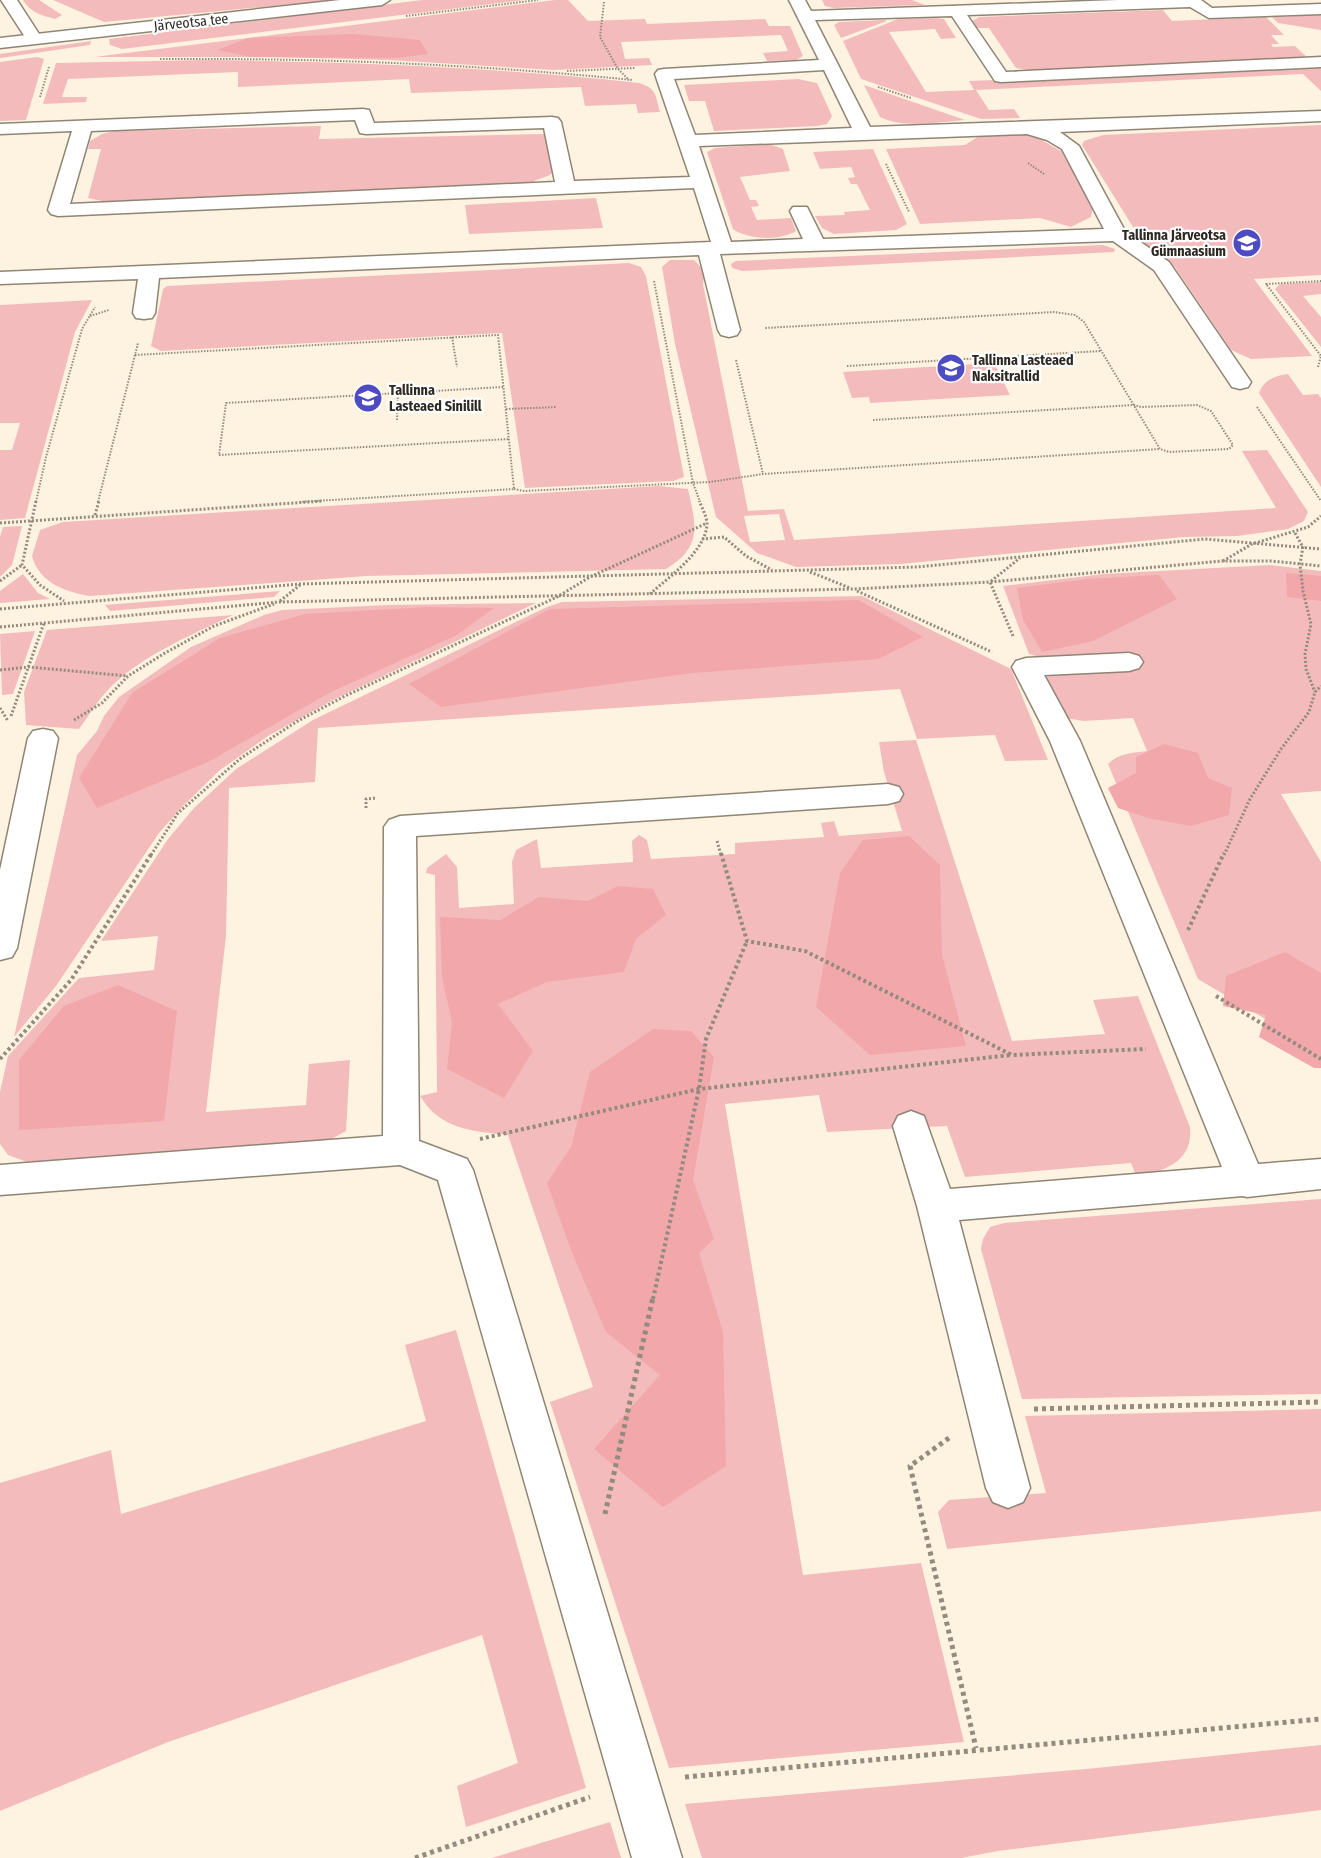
<svg xmlns="http://www.w3.org/2000/svg" width="1321" height="1858" viewBox="0 0 1321 1858" font-family="'Fira Sans Condensed',sans-serif">
<style>
.green{fill:#f4bbbd;fill-rule:evenodd}
.forest{fill:#f2a7aa}
.lines{fill:none;stroke-linecap:round;stroke-linejoin:round}
.minor-casing{stroke:#8f8574;stroke-width:3}
.major-casing{stroke:#8f8574;stroke-width:3}
.path-far3{stroke:#928b7e;stroke-width:2;stroke-dasharray:1.5 1.5;stroke-linecap:butt}
.path-far2{stroke:#928b7e;stroke-width:3;stroke-dasharray:2 2;stroke-linecap:butt}
.path-far1{stroke:#928b7e;stroke-width:4;stroke-dasharray:3 3;stroke-linecap:butt}
.path{stroke:#928b7e;stroke-width:5;stroke-dasharray:4 4;stroke-linecap:butt}
.minor{fill:#fff;fill-rule:evenodd}
.major{fill:#fff;fill-rule:evenodd}
.labels{text-anchor:middle;stroke-width:4.5;stroke-linejoin:round;paint-order:stroke}
.far-street-label{font-size:14px;fill:#2d2922;stroke:#fff}
.far-poi-label{font-size:14px;font-weight:bold;fill:#2d2922;stroke:#fff;text-anchor:start}
</style>
<rect width="100%" height="100%" fill="#fef3e0"/>
<g class="green">
<path d="M23 0H39L62 15 55 19C41 15 31 13 23 0Z"/>
<polygon points="53,0 336,0 104,22"/>
<polygon points="422,0 524,0 122,49 110,45 109,39"/>
<polygon points="555,0 568,0 588,21 645,19 647,24 765,19 769,26 790,26 803,56 796,60 767,61 763,53 788,51 781,35 621,42 625,59 649,58 652,65 554,70 388,60 273,57 94,57"/>
<polygon points="822,0 912,0 925,5 834,8 825,6"/>
<polygon points="1163,10 1172,21 1266,17 1284,35 1271,35 1279,44 1271,44 1273,47 1295,46 1311,61 1050,73 1016,68 989,28 976,28 971,22 979,17"/>
<polygon points="1321,15 1321,30 1278,23 1272,17"/>
<polygon points="937,18 944,19 956,38 941,39 935,29 889,32 926,92 974,90 969,81 1321,66 1321,91 1303,74 976,90 989,110 1014,109 1020,118 981,119 861,79 843,41 898,19"/>
<polygon points="885,20 887,21 841,38 834,25 839,22"/>
<polygon points="91,41 90,45 0,58 0,54"/>
<polygon points="37,57 44,59 26,120 0,121 0,62"/>
<path d="M206 60C351 62 495 67 639 83 657 89 655 94 660 112L638 113 636 104 585 106 581 87 411 93 409 79 238 87V72L68 79 62 97H87L86 102 43 104 56 63Z"/>
<polygon points="798,79 817,83 832,116 827,124 817,126 714,131 705,101 689,101 684,85"/>
<path d="M864 85 965 120C939 122 904 129 880 117Z"/>
<polygon points="1321,125 1321,275 1254,279 1312,356 1251,359 1231,350 1174,266 1143,243 1082,145 1084,141 1103,135"/>
<polygon points="318,126 321,126 319,139 544,134 548,137 554,170 550,175 534,181 533,187 125,206 88,198 101,149 88,149 90,141 102,134 114,131"/>
<polygon points="1015,133 1038,138 1061,151 1093,207 1091,217 1071,227 1040,218 920,224 886,149 965,145 982,134"/>
<path d="M769 144 783 149 790 171 740 177 750 200H756L759 206 751 207 757 220 791 218 796 231C780 241 748 240 733 229L707 152 715 148Z"/>
<polygon points="873,149 907,224 896,230 834,234 822,228 815,216 845,215 844,212 870,210 857,184 851,184 848,178 855,177 851,167 820,169 813,152"/>
<polygon points="596,198 603,228 469,234 465,205"/>
<polygon points="1103,245 1115,249 1114,252 742,271 732,268 731,264 736,261"/>
<path d="M670 260H694L705 271 703 284 748 511 784 509 794 540 1276 508 1242 451 1267 450 1308 512 1304 521 1288 529 1237 536 1184 537 900 564 796 567 757 553 716 517 675 344 662 267ZM779 514 785 540 750 542 744 516Z"/>
<polygon points="629,263 641,267 646,276 684,477 673,481 525,488 502,333 161,351 151,346 163,289 167,286"/>
<polygon points="1321,282 1321,294 1303,296 1321,317 1321,347 1275,289 1280,284"/>
<polygon points="92,300 75,332 25,518 0,520 0,450 12,450 20,423 0,423 0,305"/>
<polygon points="994,363 1010,395 870,403 869,397 852,398 843,372"/>
<path d="M1288 374 1303 395 1318 394 1321 398V487L1259 393C1264 380 1274 376 1288 374Z"/>
<path d="M659 486 688 489C696 525 703 547 666 569L367 576 90 596C66 592 39 583 32 556L40 530 63 522Z"/>
<polygon points="22,526 12,565 0,577 0,537 3,527"/>
<path d="M1270 565 1321 571V791L1281 794 1321 862V1052L1198 979 1108 764C1119 753 1132 753 1147 751L1133 718 1084 721 1065 718 1041 680 1056 673 1131 668 1123 653 1046 659 1029 654 1003 586 1104 574Z"/>
<polygon points="23,574 38,593 50,599 0,603 0,591"/>
<polygon points="280,591 274,597 110,611 105,605"/>
<polygon points="862,596 1011,669 1048,760 1005,761 995,735 917,739 900,689 318,728 315,782 229,788 226,936 206,1112 306,1105 309,1064 350,1060 346,1131 326,1142 27,1162 8,1155 0,1144 0,1092 8,1056 79,978 154,970 158,936 101,941 168,839 194,808 236,769 313,720 547,607 562,602"/>
<polygon points="536,603 335,699 268,736 220,770 181,808 159,833 56,986 14,1037 77,755 97,731 104,716 119,697 191,647 264,615 282,610 388,605"/>
<path d="M233 615C190 636 139 656 106 692 96 703 88 717 79 729L26 725 24 692 47 630Z"/>
<polygon points="35,631 13,694 2,695 0,634"/>
<path d="M916 740 1012 1041 1105 1034 1093 1000 1138 996 1190 1127C1193 1163 1165 1169 1137 1178L1131 1163 965 1177 947 1126 827 1132 819 1095 725 1104 803 1575 921 1563 964 1742 669 1768 550 1402 593 1387 508 1135C472 1131 441 1130 420 1096L437 1092 435 875 426 873 427 868 446 854 457 867 459 908 514 904 512 862 516 850 537 839 541 868 633 862 632 841 639 835 647 840 651 859 735 854V843L824 837 821 823 834 821 839 836 902 831 884 772 879 742Z"/>
<polygon points="1321,1199 1321,1394 1022,1399 981,1249 983,1239 990,1227 1004,1223"/>
<polygon points="456,1330 586,1788 466,1827 457,1786 518,1763 482,1635 168,1742 0,1811 0,1483 111,1450 121,1514 426,1421 405,1345"/>
<polygon points="1321,1409 1321,1511 947,1549 938,1512 949,1500 1046,1493 1025,1416"/>
<polygon points="1321,1745 1321,1810 998,1851 961,1858 702,1858 685,1804 1086,1769"/>
<polygon points="610,1822 621,1858 492,1858"/>
</g>
<g class="forest">
<polygon points="354,34 420,40 428,54 397,58 251,57 217,50 248,38"/>
<polygon points="1286,573 1321,576 1321,601 1287,597"/>
<polygon points="1159,575 1177,599 1093,641 1042,652 1023,620 1017,588 1088,579"/>
<polygon points="859,600 923,637 878,659 693,673 441,707 409,684 550,609"/>
<polygon points="427,607 494,608 457,635 331,692 208,762 97,808 79,778 132,693 220,638 305,614"/>
<polygon points="1164,744 1198,753 1208,778 1232,788 1229,815 1191,826 1148,818 1118,808 1108,788 1136,773 1136,757"/>
<polygon points="909,836 940,865 942,955 966,1046 870,1055 816,1007 840,873 863,840"/>
<polygon points="618,886 653,889 666,915 636,939 624,972 547,982 498,1004 533,1051 504,1098 447,1069 452,1022 442,977 440,917 500,920 539,897 588,901"/>
<polygon points="1285,952 1321,973 1321,1068 1314,1068 1259,1037 1266,1015 1223,1006 1226,976"/>
<polygon points="118,985 177,1011 164,1121 19,1130 19,1060 64,1006"/>
<polygon points="653,1029 691,1031 714,1057 693,1180 714,1239 699,1253 723,1332 726,1466 663,1507 594,1449 660,1375 606,1332 571,1250 547,1183 571,1147 590,1072"/>
</g>
<g class="lines">
<g class="minor-casing">
<g id="minor">
<polygon points="1,0 17,0 41,37 39,40 27,40"/>
<path d="M789 0H805L811 11 1117 0H1201L1212 8 1321 4V14L1209 18 1190 7 967 15 1006 72 1321 57V67L1001 82 995 81 952 16 815 20 870 127 1321 111V121L1060 132 1079 146 1125 231 1169 262 1251 382 1248 387 1240 389 1232 387 1154 270 1113 241 720 254 740 330 737 335 729 337 721 335 718 330 699 255 159 278 155 313 152 318 144 319 136 318 133 313 138 279 0 284V272L711 242 694 188 58 216 51 214 48 210 72 131 0 134V124L363 109 369 110 374 123 552 117 558 118 561 122 574 181 690 177 655 74 658 70 664 69 819 60ZM824 70 852 128 695 135 674 79ZM355 120 360 133 366 134 544 128 555 182 70 204 91 131ZM1027 134 1047 140 1062 149 1104 229 823 239 807 207H793L790 211 803 239 731 242 699 146Z"/>
<polygon points="1129,653 1139,656 1143,662 1139,668 1129,671 1044,675 1080,741 1258,1164 1321,1159 1321,1189 1247,1197 1243,1196 959,1220 1030,1488 1023,1502 1008,1508 993,1502 986,1488 917,1206 893,1126 898,1116 911,1111 924,1116 950,1189 1222,1167 1050,741 1012,667 1016,661 1026,658"/>
<polygon points="43,729 53,731 58,738 17,948 12,957 0,960 0,870 28,738 33,731"/>
<polygon points="888,784 899,787 903,794 899,801 888,804 416,836 419,1141 467,1159 473,1170 682,1858 632,1858 438,1180 400,1165 0,1195 0,1165 383,1136 384,827 389,820 400,816"/>
</g>
</g>
<g class="major-casing">
<polygon id="major" points="340,0 390,0 382,5 0,48 0,38"/>
</g>
<g class="path-far3">
<polyline points="604,2 600,37 618,69 629,80"/>
<polyline points="406,16 538,0"/>
<path d="M160 59C318 58 475 64 632 80"/>
<polyline points="567,71 635,68"/>
<polyline points="878,87 911,98"/>
<polyline points="40,97 49,67"/>
<polyline points="1028,163 1044,174"/>
<polyline points="886,164 909,212"/>
<polyline points="654,281 693,483 700,502"/>
<polyline points="90,316 109,310"/>
<polyline points="452,337 457,367"/>
<polyline points="135,355 498,335 514,489 299,502"/>
<polyline points="736,360 763,474"/>
<polyline points="847,366 1101,351"/>
<polyline points="1318,367 1321,356 1266,284 1321,281"/>
<polyline points="503,387 226,403 219,455 509,439"/>
<polyline points="1257,407 1321,501"/>
<polyline points="506,409 557,407"/>
<polyline points="397,420 398,393"/>
<polyline points="873,420 1134,405 1141,407 1197,405 1211,411 1233,445 1229,449 1169,452 1160,449"/>
<polyline points="514,489 524,491 710,482 763,474 1160,449 1084,322 1075,315 1054,312 765,328"/>
<polyline points="36,502 46,457 82,329 95,307"/>
<polyline points="98,502 138,343"/>
</g>
<g class="path-far2">
<polyline points="36,501 22,565 40,585 64,601"/>
<polyline points="95,515 99,501"/>
<polyline points="0,523 323,501"/>
<polyline points="1295,533 1303,547 1300,564 1303,591 1311,624 1305,654 1306,669 1315,692"/>
<polyline points="702,539 724,537 746,556 772,570"/>
<polyline points="1223,561 1252,544 1308,527 1321,516"/>
<polyline points="810,572 850,588"/>
<polyline points="0,581 22,565"/>
<polyline points="857,591 992,652"/>
<path d="M650 594C669 577 706 551 707 524 707 517 702 507 699 501"/>
<polyline points="280,601 300,585"/>
<polyline points="0,609 300,584 917,567 1205,539 1321,549"/>
<polyline points="0,627 279,602 854,589 990,582 1222,561 1271,561 1321,566"/>
<polyline points="1013,636 990,582 1020,558"/>
<polyline points="0,670 29,667 128,676"/>
<polyline points="0,708 8,721"/>
<polyline points="11,716 44,623"/>
<polyline points="74,720 102,703 128,676 165,653 214,626 274,604"/>
<polyline points="366,808 366,799 377,798"/>
<polyline points="717,841 721,855"/>
<polyline points="151,855 178,813 241,758 296,722 345,696 557,597 590,577 707,523"/>
<polyline points="1224,855 1250,799 1281,749 1309,712 1315,692 1321,686"/>
</g>
<g class="path-far1">
<polyline points="721,853 747,941 805,951 1012,1055 1146,1049"/>
<polyline points="1188,930 1224,853"/>
<polyline points="1216,996 1321,1059"/>
<polyline points="0,1059 71,980 152,853"/>
<polyline points="480,1139 699,1089 1011,1055"/>
<polyline points="653,1299 699,1089 706,1039 747,941"/>
</g>
<g class="path">
<polyline points="1034,1409 1321,1402"/>
<polyline points="949,1438 910,1466 976,1748"/>
<polyline points="605,1514 653,1297"/>
<polyline points="685,1777 1321,1719"/>
<polyline points="415,1858 590,1797"/>
</g>
<use href="#minor" class="minor"/>
<use href="#major" class="major"/>
</g>
<defs>
<g id="school-disc" transform="scale(1.5)"><circle r="9.5" fill="#4f4bc2" stroke="#fff"/><path d="M0-5L7-2L0 1L-7-2ZM-4 1L0 2.5L4 1V4Q0 6-4 4Z" fill="#fff"/></g>
</defs>
<g fill-rule="evenodd">
<use href="#school-disc" x="1247" y="243"/>
<use href="#school-disc" x="951" y="368"/>
<use href="#school-disc" x="368" y="398"/>
</g>
<g class="labels">
<g class="far-street-label">
<text transform="translate(191 22) rotate(-6)" y="5">Järveotsa tee</text>
</g>
<g class="far-poi-label">
<text x="1226" y="240" text-anchor="end">Tallinna Järveotsa<tspan x="1226" dy="16">Gümnaasium</tspan></text>
<text x="972" y="365">Tallinna Lasteaed<tspan x="972" dy="16">Naksitrallid</tspan></text>
<text x="389" y="395">Tallinna<tspan x="389" dy="16">Lasteaed Sinilill</tspan></text>
</g>
</g>
</svg>
